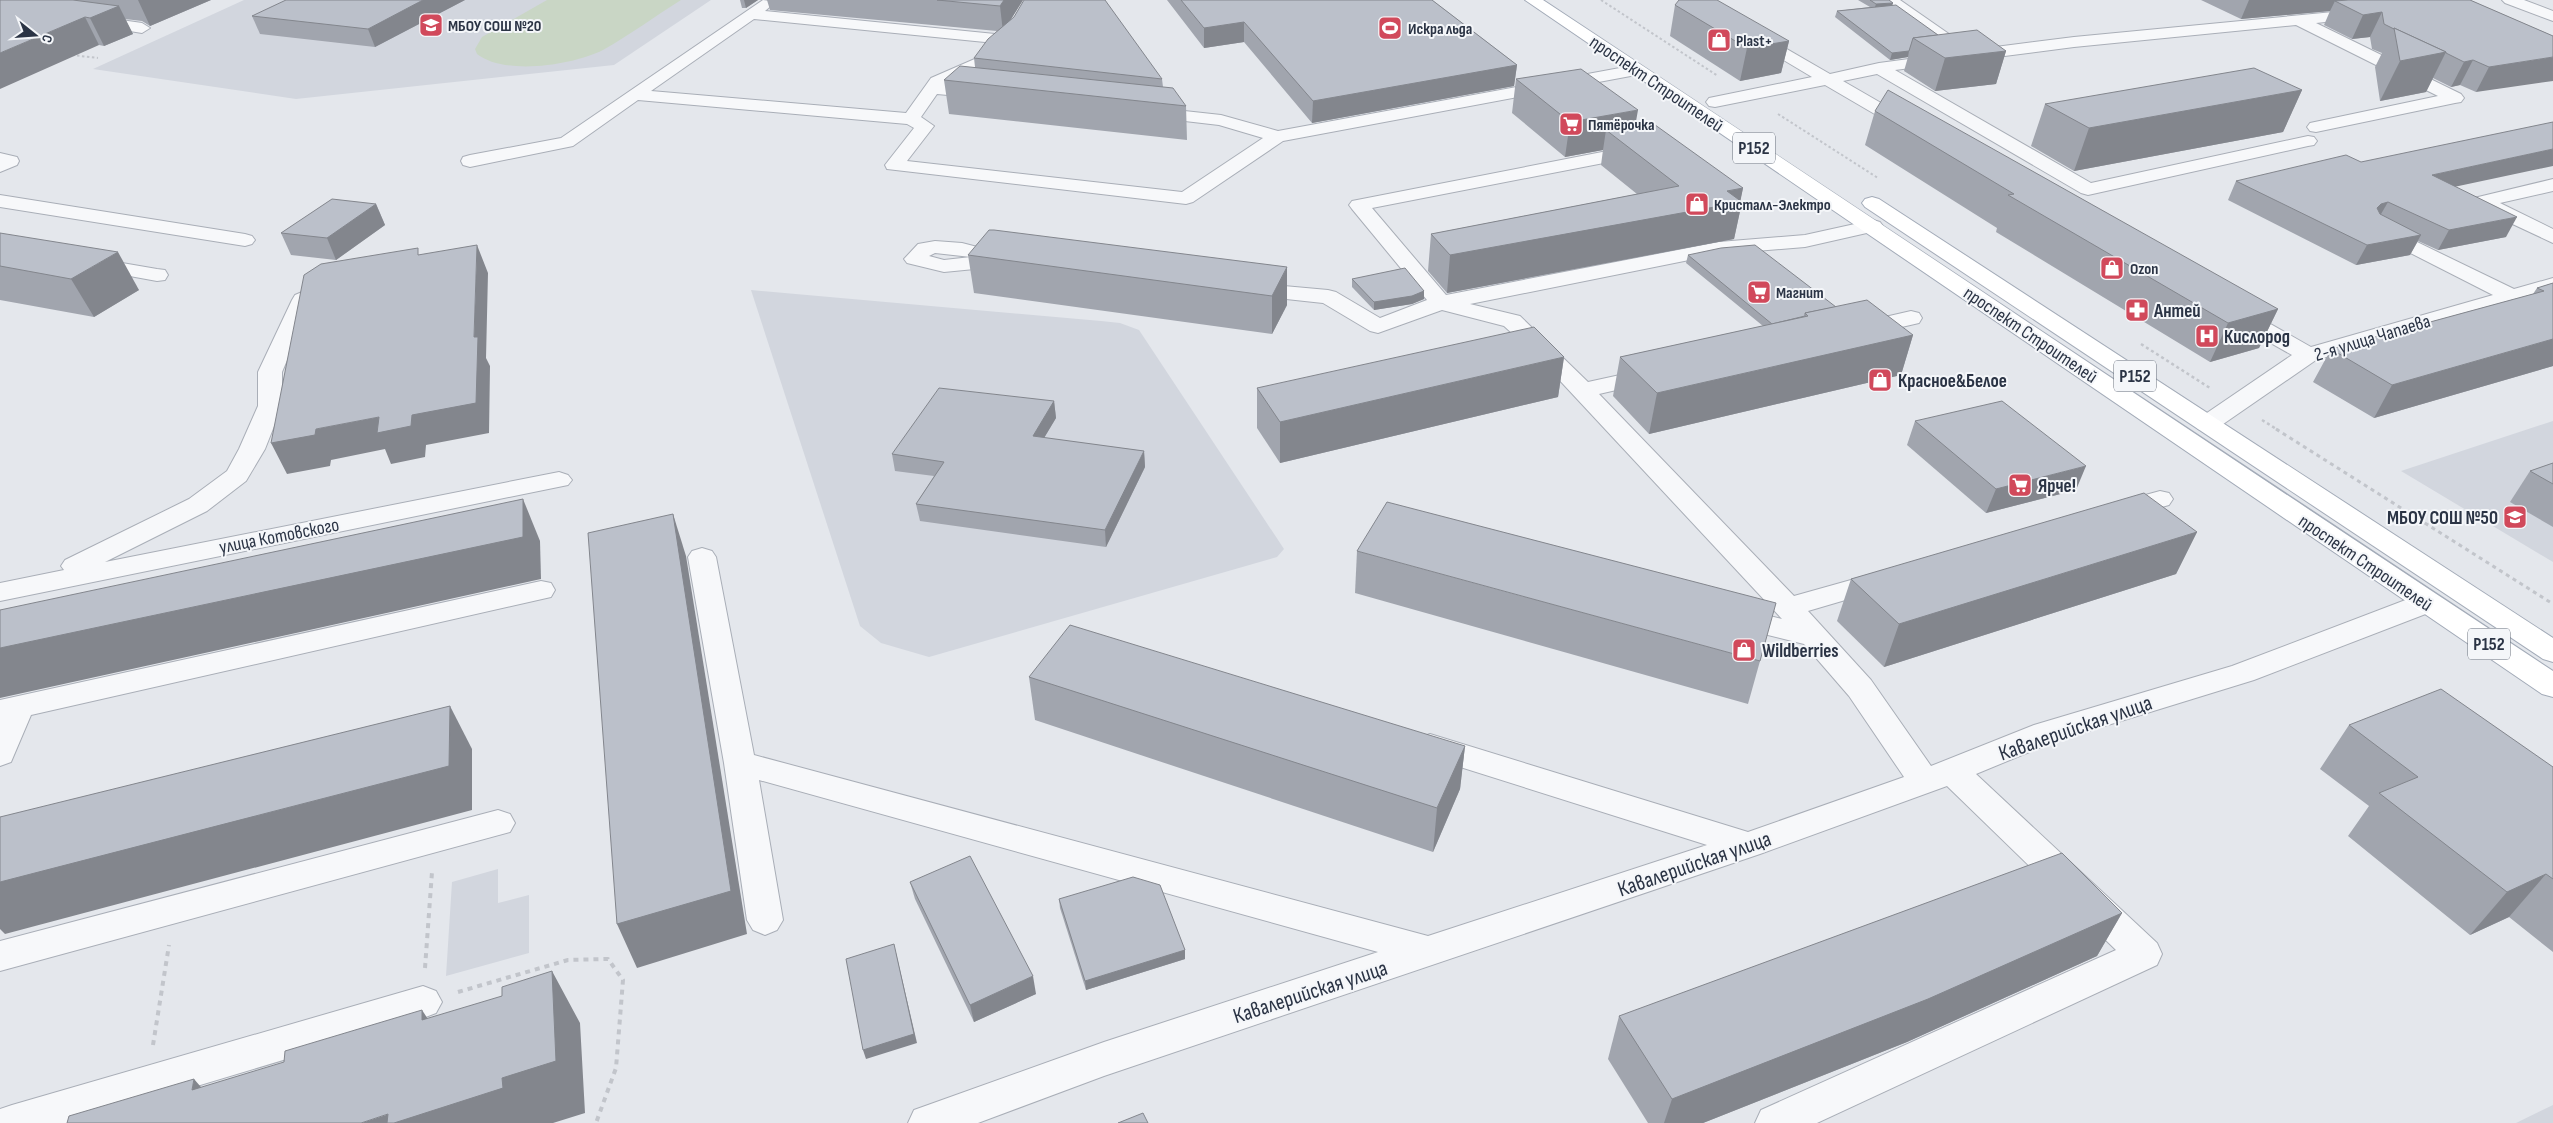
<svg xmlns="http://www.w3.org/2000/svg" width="2553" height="1123" viewBox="0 0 2553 1123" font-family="'Sofia Sans Condensed',sans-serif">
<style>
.built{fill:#d2d6de}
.green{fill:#c9d6c5}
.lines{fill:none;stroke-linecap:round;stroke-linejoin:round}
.minor-casing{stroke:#a9aeb7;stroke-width:2}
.major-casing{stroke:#a3abb8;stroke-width:2}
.path-far3{stroke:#c2c5cb;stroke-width:2;stroke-dasharray:2.5 2.5;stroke-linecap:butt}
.path-far2{stroke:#c2c5cb;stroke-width:2.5;stroke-dasharray:3 3;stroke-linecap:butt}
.path-far1{stroke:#c2c5cb;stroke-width:3;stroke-dasharray:4 4;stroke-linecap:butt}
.path{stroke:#c2c5cb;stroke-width:4;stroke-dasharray:5 5;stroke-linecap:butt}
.minor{fill:#f7f8fa;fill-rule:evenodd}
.major{fill:#fff;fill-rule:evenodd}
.wall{fill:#a1a5ae}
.shaded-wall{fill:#83868d}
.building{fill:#bbc0ca;stroke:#83868d}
.labels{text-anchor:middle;stroke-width:4;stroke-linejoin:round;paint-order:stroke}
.far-poi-label{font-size:16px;font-weight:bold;fill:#2b3445;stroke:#f4f6f9;text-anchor:start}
.shield{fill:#f4f6f9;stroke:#676e7b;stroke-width:1}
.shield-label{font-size:18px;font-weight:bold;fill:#2b3445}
.street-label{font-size:19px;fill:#2b3445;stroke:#f4f6f9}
.poi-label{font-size:19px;font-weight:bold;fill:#2b3445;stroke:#f4f6f9;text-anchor:start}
.near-street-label{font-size:22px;fill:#2b3445;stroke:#f4f6f9}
</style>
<rect width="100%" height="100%" fill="#e4e7ec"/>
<g class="built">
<polygon points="244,0 711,0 614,65 296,99 93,69"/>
<polygon points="751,290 1101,321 1120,323 1139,330 1284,549 1277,557 929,657 881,643 860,626"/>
<polygon points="2553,421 2553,562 2401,471"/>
<polygon points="498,869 498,903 529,895 529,953 446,976 452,882"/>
<polygon points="2553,1105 2553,1123 2516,1123"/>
</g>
<path class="green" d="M547 0H681C655 16 630 35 603 50 573 65 505 76 477 54L475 49 482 37Z"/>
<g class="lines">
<g class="minor-casing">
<g id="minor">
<path d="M763 0 770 1 773 4 765 11 1015 36 1017 39 1015 42 989 66 946 84 987 89 990 93 987 97 981 98 937 94 921 117 934 126 907 161 1182 192 1263 138 1219 125 1142 116 1139 112 1142 108 1148 107 1221 115 1278 131 1636 65 1642 66 1644 70 1642 74 1636 75 1283 141 1193 202 1186 204 887 169 885 165 914 128 907 124 638 100 573 146 470 167 463 165 461 161 463 157 470 155 561 138ZM754 19 995 43 977 58 931 78 906 113 651 91Z"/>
<polygon points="1683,0 1702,0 1830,74 1879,63 1954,53 1882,0 1900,0 1972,50 2074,37 2365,9 2371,11 2373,14 2371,17 2316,23 2461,94 2464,98 2461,102 2455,103 2316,132 2310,131 2307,127 2310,123 2438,96 2296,25 2074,47 1895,70 2091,183 2308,136 2314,137 2317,141 2314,145 2308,146 2088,195 2081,193 1877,74 1843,81 1914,122 1917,126 1914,130 1902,130 1825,85 1715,107 1709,106 1706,102 1709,98 1812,77"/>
<polygon points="2502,0 2524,0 2553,11 2553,21 2505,3"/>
<polygon points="93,16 142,23 150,28 142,33 87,24 85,21"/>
<polygon points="1638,145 1645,147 1647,151 1645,155 1372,208 1446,295 1719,242 1805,235 1873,220 1880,222 1883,226 1880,230 1805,247 1719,254 1470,304 1520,316 1588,382 1652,368 1660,370 1664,375 1660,380 1599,394 1794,596 1883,571 1893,574 1897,580 1893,586 1808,611 1871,680 1931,766 2034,725 2232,666 2416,596 2426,594 2436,596 2440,603 2436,610 2254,680 2056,741 1976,774 2157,943 2162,954 2157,965 1817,1123 1755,1123 1761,1110 2116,950 1947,786 1760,854 1104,1076 978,1123 908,1123 914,1110 928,1105 1104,1042 1378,952 759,780 783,920 777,930 765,935 753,930 747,920 724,763 688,557 692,551 702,548 712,551 716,557 754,755 1428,936 1707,845 1419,754 1414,746 1419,738 1430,734 1748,832 1904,777 1849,696 1804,644 1723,624 1719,617 1723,610 1733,607 1782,619 1537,356 1504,326 1442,310 1378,333 1370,331 1323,303 1249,295 1241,294 1238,289 1241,284 1249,283 1328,290 1336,292 1380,318 1427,300 1352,209 1349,205 1352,201"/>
<polygon points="0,153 17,157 19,161 17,165 0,172"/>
<polygon points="2553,179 2553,191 2500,203 2553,229 2553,243 2474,206 2471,202 2474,198"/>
<polygon points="0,195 245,234 252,236 255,240 252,244 245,246 0,207"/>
<polygon points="2382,225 2514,289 2553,278 2553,291 2316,360 2216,429 2207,431 2198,429 2195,424 2198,419 2292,355 2228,319 2225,314 2228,309 2236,307 2244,309 2311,347 2493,295 2375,235 2372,231 2375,227"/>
<path d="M935 241 962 243 1012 256 1015 260 1012 264 1005 266 944 272 907 263 904 259 918 244ZM935 253 971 257 944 260 929 256Z"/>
<polygon points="93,258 157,269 165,270 168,275 165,280 157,281 86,268 82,264 86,260"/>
<polygon points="321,284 329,285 332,290 329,295 312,304 301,327 282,372 282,406 265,449 246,481 207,511 105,562 559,472 568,475 572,480 568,485 0,601 0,583 64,570 61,566 65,560 189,499 227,471 239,449 258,406 258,372 292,300 295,295"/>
<polygon points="1911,311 1919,313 1922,318 1919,323 1858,337 1850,335 1847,330 1850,325"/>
<polygon points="2160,491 2169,493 2173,499 2169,505 2118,519 2109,517 2105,511 2109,505"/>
<polygon points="541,581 551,583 555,590 551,597 31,715 11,762 0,766 0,700"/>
<polygon points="498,810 510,814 515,823 510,832 0,971 0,941"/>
<polygon points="423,986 436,991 442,1002 436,1013 423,1018 74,1123 0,1123 0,1109 12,1105"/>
</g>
</g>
<g class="major-casing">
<g id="major">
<path d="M1525 0H1543C1881 222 2215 449 2553 671V697L2542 694Z"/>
<polygon points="1872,197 1879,199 2553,638 2553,662 2543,659 1865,207 1862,203 1865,199"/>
</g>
</g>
<g class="path-far3">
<polyline points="1601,0 1718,76"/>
<polyline points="72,55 98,58"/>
<polyline points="1778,114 1878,178"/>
</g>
<g class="path-far2">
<polyline points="2141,344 2210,388"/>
<polyline points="2262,420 2278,430"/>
</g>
<polyline class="path-far1" points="2276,429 2553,604"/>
<g class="path">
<polyline points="425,968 432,872"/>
<polyline points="458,992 568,960 608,959 623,980 616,1068 596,1123"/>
<polyline points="153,1045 169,945"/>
</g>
<use href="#minor" class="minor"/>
<use href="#major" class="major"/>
</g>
<g class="wall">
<polygon points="0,0 211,0 150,26 142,21 125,19 133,34 104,46 99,45"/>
<polygon points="465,0 375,47 260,34 252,16"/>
<polygon points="740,0 758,0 746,8 742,8"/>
<polygon points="767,0 1023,0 1011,19 1162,79 1163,87 1186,106 1187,140 949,114 944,80 975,67 974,58 997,31 770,10"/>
<polygon points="1167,0 1432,0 1517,65 1514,86 1312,123 1244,42 1204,48"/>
<polygon points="1858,0 1889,0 1893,3 1892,5 1938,35 2006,51 1996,84 1935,91 1904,71 1908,57 1890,60 1835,17 1837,11 1870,7"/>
<polygon points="2201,0 2470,0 2553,36 2476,92 2460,85 2451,87 2433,78 2426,92 2380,101 2375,67 2382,53 2372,49 2370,37 2352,39 2324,25 2330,11 2241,19"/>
<polygon points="1675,5 1789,41 1781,73 1740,81 1670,36"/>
<polygon points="1516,79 1635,125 1743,188 1740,201 1742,202 1734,239 1447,293 1428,271 1431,234 1637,194 1601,165 1603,150 1565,157 1512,113"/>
<polygon points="2302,90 2283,132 2074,171 2031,146 2045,104"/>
<polygon points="1875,111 2278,309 2259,348 2210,362 1996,232 1997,228 1865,145"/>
<polygon points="2361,162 2456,187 2506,237 2438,250 2418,241 2410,255 2356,265 2228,200 2236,181"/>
<polygon points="376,204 385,225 336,260 291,255 281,233"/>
<polygon points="0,233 139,290 94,317 0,300"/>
<polygon points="968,255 1287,267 1287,305 1272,334 974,293"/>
<polygon points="1688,255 1836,307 1913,335 1901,375 1649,434 1613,396 1620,357 1763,326 1686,263"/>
<polygon points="1352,279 1424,291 1424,299 1412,304 1374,310 1352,287"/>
<polygon points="2553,283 2553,366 2374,418 2313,382 2331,349 2533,294 2537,288"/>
<polygon points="1564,357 1558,397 1280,463 1257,428 1257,388"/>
<polygon points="1054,401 1056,418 1044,438 1144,451 1145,467 1106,547 920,521 916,504 934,476 895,471 892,454"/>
<polygon points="1915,421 2076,490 1986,513 1907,445"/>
<polygon points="2553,463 2553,527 2510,502 2530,471"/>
<polygon points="2197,532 2176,574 1884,667 1837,621 1851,579"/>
<polygon points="1357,551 1760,661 1748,704 1355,593"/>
<polygon points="1029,677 1465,746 1460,789 1433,852 1035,720"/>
<polygon points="2349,725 2553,767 2553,952 2509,917 2470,935 2348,836 2369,806 2320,769"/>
<polygon points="910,882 1036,994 974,1022 915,899"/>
<polygon points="1059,899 1185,950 1185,959 1086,990 1060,908"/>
<polygon points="2122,913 2097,956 1907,1042 1703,1123 1648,1123 1608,1059 1619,1016"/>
</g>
<g class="shaded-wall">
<polygon points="138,0 211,0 150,26"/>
<polygon points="423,0 465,0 375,47 368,29"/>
<polygon points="744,0 758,0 746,8"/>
<polygon points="1004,0 1023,0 1003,32 1000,6"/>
<polygon points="2249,0 2373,0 2335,1 2330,11 2241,19"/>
<polygon points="1893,3 1891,9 1874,10 1876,4"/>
<polygon points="119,6 133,34 104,46 90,18"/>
<polygon points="2382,12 2370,37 2352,39 2363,15"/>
<polygon points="85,17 99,45 0,89 0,53"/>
<polygon points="1244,22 1244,42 1204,48 1204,28"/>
<polygon points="1789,41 1781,73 1740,81 1747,48"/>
<polygon points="1909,51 1908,57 1890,60 1892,53"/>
<polygon points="2006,51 1996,84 1935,91 1945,58"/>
<polygon points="2446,52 2426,92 2380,101 2400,61"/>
<polygon points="2553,57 2553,81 2476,92 2489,67"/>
<polygon points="2473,60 2460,85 2451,87 2464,62"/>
<polygon points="1517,65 1514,86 1312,123 1313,101"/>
<polygon points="2302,90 2283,132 2074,171 2089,128"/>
<polygon points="1638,110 1632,144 1606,130 1603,150 1565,157 1570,122"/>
<polygon points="2553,149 2553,166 2421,194 2432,175"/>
<polygon points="1743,188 1740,203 1742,202 1734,239 1447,293 1450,255"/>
<polygon points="2388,202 2377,221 2377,208 2381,204"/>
<polygon points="376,204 385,225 336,260 327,238"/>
<polygon points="2517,217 2506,237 2438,250 2449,230"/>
<polygon points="2421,235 2410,255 2356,265 2367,245"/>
<polygon points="477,245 488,273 486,358 490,366 489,433 426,445 425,457 391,464 385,449 331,460 330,466 287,474 271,443 316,429 379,417 412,415 474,337"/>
<polygon points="118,252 139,290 94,317 71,279"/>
<polygon points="1287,267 1287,305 1272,334 1272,296"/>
<polygon points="1424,291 1424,299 1412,304 1374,310 1374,302"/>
<polygon points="2278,309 2259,348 2210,362 2228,323"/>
<polygon points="1913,335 1901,375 1649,434 1657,393"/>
<polygon points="2553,339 2553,366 2374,418 2392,385"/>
<polygon points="1564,357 1558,397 1280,463 1280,422"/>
<polygon points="1054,401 1056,418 1035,453 1033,436"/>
<polygon points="1144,451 1145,467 1106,547 1105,530"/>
<polygon points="2086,466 2076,490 1986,513 1996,489"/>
<polygon points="523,499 540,541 541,579 0,698 0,648"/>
<polygon points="673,514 686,556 747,934 637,968 617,924"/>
<polygon points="2197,532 2176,574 1884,667 1899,624"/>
<polygon points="450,706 472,749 472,810 5,934 0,929 0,882"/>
<polygon points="1465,746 1460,789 1433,852 1437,808"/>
<polygon points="2546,874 2509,917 2470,935 2507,892"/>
<polygon points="2122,913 2097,956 1907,1042 1703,1123 1664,1123 1672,1099"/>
<polygon points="1185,950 1185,959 1086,990 1085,981"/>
<polygon points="896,953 917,1043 866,1059 863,1050"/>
<polygon points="552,971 580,1023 585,1113 553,1123 361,1123 502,1078"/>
<polygon points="1033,976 1036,994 974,1022 970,1005"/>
<polygon points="422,1010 456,1062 422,1020"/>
<polygon points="194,1079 232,1123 192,1090"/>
</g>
<g class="building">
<polygon points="0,0 73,0 119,6 90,18 85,17 0,53"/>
<polygon points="286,0 423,0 368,29 252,16"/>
<polygon points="937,0 1004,0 1000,6"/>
<polygon points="1024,0 1105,0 1162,79 974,58 988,39 1014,17"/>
<polygon points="1181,0 1432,0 1517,65 1313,101 1244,22 1204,28"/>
<polygon points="1679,0 1717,0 1789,41 1747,48 1675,5"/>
<polygon points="1870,0 1889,0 1893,3 1876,4"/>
<polygon points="2348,0 2470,0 2553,36 2553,57 2489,67 2473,60 2464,62 2446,53 2446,52 2394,28 2394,29 2384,24 2382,12 2363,15 2335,1"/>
<polygon points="1896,5 1938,35 1913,38 1909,51 1892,53 1837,11"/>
<polygon points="2394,28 2446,52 2400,61"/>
<polygon points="1977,30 2006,51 1945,58 1913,38"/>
<polygon points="960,66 1173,88 1186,106 944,80"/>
<polygon points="2254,68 2302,90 2089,128 2045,104"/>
<polygon points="1581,69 1638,110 1570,122 1516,79"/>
<polygon points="1888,90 2278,309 2228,323 2008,195 2014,194 1875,111"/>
<polygon points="1651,122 1743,188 1727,191 1742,202 1450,255 1431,234 1679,186 1606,130"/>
<polygon points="2553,122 2553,149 2432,175 2517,217 2449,230 2388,202 2381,204 2377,208 2380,214 2421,235 2367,245 2236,181 2346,155 2361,162"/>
<polygon points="332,199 376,204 327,238 281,233"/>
<polygon points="989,230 994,230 1287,267 1272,296 968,255"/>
<polygon points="0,233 118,252 71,279 0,266"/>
<polygon points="477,245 474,337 478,337 476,403 412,415 411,426 377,433 379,417 316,429 315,435 271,443 304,275 321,264 418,248 418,255"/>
<polygon points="1755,245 1836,307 1805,313 1805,316 1772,324 1688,255 1721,248"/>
<polygon points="1405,268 1424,291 1412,296 1374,302 1352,279"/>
<polygon points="2553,283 2553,339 2392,385 2331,349 2544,291 2537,288"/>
<polygon points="1867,300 1913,335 1657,393 1620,357 1808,316 1805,313"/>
<polygon points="1534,327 1564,357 1280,422 1257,388"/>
<polygon points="939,388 1054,401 1033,436 1144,451 1105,530 916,504 944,462 892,454"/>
<polygon points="2002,401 2086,466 1996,489 1915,421"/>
<polygon points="2553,463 2553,484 2530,471"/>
<polygon points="2144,493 2197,532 1899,624 1851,579"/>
<polygon points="523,499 523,537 0,648 0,610"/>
<polygon points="1387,502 1776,603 1760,661 1357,551"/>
<polygon points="673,514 731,891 617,924 588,533"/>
<polygon points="1070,625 1465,746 1437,808 1029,677"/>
<polygon points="2441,689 2553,767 2553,879 2546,874 2507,892 2379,793 2418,777 2349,725"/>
<polygon points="450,706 449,766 0,882 0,817"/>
<polygon points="2062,853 2122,913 1928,999 1672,1099 1619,1016"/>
<polygon points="970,856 1033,976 970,1005 910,882"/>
<polygon points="1133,877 1160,885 1185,950 1085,981 1059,899"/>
<polygon points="894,944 914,1034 863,1050 846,959"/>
<polygon points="552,971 556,1061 502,1078 503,1088 394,1123 387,1123 388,1114 361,1123 67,1123 69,1116 194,1079 192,1090 284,1062 285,1051 422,1010 422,1020 502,996 502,987"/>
<polygon points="1143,1113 1148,1123 1118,1123"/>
</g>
<defs>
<g id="school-square" transform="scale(1.25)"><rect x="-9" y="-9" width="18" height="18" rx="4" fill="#d1495b" stroke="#f4f6f9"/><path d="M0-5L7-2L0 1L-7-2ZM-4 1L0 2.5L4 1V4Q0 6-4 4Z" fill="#fff"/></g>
<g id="stadium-square" transform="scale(1.25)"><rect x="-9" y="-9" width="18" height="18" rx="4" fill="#d1495b" stroke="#f4f6f9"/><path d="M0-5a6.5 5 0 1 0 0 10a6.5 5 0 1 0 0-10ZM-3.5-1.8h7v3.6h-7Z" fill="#fff"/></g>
<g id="shop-square" transform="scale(1.25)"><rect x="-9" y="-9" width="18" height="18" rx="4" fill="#d1495b" stroke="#f4f6f9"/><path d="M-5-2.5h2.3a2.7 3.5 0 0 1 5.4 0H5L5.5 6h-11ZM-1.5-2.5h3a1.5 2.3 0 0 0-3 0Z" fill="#fff"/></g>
<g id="supermarket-square" transform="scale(1.25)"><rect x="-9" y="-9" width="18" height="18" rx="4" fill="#d1495b" stroke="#f4f6f9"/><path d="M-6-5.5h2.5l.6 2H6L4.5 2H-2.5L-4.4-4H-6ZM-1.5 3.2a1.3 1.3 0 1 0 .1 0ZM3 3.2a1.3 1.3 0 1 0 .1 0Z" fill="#fff"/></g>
<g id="pharmacy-square" transform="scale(1.25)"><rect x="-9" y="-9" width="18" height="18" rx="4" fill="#d1495b" stroke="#f4f6f9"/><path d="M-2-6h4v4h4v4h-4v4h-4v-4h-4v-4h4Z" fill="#fff"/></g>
<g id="hospital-square" transform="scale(1.25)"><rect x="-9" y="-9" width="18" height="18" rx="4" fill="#d1495b" stroke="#f4f6f9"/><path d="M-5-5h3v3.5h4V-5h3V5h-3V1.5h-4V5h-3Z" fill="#fff"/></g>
</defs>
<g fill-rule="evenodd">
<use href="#school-square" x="431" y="25"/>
<use href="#stadium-square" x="1390" y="28"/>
<use href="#shop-square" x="1719" y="40"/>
<use href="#supermarket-square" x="1571" y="124"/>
<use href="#shop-square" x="1697" y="204"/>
<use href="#shop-square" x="2112" y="268"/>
<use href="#supermarket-square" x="1759" y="292"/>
<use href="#pharmacy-square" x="2137" y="310"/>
<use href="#hospital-square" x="2207" y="336"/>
<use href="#shop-square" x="1880" y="380"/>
<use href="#supermarket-square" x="2020" y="485"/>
<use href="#school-square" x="2515" y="517"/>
<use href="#shop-square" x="1744" y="650"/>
</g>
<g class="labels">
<g class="far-poi-label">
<text x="448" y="31">МБОУ СОШ №20</text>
<text x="1408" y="34">Искра льда</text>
<text x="1736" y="46">Plast+</text>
<text x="1588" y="130">Пятёрочка</text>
<text x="1714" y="210">Кристалл-Электро</text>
<text x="2130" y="274">Ozon</text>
<text x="1776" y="298">Магнит</text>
</g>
<g class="shield">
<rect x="1733" y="132.5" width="42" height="31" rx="4"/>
<rect x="2114" y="360.5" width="42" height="31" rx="4"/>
<rect x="2468" y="628.5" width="42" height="31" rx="4"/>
</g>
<g class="shield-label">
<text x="1754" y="154">Р152</text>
<text x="2135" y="382">Р152</text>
<text x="2489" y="650">Р152</text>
</g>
<g class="street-label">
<text transform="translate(1657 83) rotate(34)" y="7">проспект Строителей</text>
<text transform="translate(2031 334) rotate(34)" y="7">проспект Строителей</text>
<text transform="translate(2372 337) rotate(-17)" y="7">2-я улица Чапаева</text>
<text transform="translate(279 535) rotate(-11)" y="7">улица Котовского</text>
<text transform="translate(2366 562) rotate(34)" y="7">проспект Строителей</text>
</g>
<g class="poi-label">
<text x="2154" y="317">Антей</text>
<text x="2224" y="343">Кислород</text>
<text x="1898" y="387">Красное&amp;Белое</text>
<text x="2038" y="492">Ярче!</text>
<text x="2498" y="524" text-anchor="end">МБОУ СОШ №50</text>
<text x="1762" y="657">Wildberries</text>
</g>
<g class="near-street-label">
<text transform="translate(2075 727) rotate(-19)" y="8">Кавалерийская улица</text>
<text transform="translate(1694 863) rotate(-19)" y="8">Кавалерийская улица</text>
<text transform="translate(1310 991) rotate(-18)" y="8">Кавалерийская улица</text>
</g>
</g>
<g transform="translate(35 35) rotate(107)" stroke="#f4f6f9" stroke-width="4" paint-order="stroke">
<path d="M0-4L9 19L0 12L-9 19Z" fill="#2b3445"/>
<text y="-8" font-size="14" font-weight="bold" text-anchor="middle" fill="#2b3445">С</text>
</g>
</svg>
